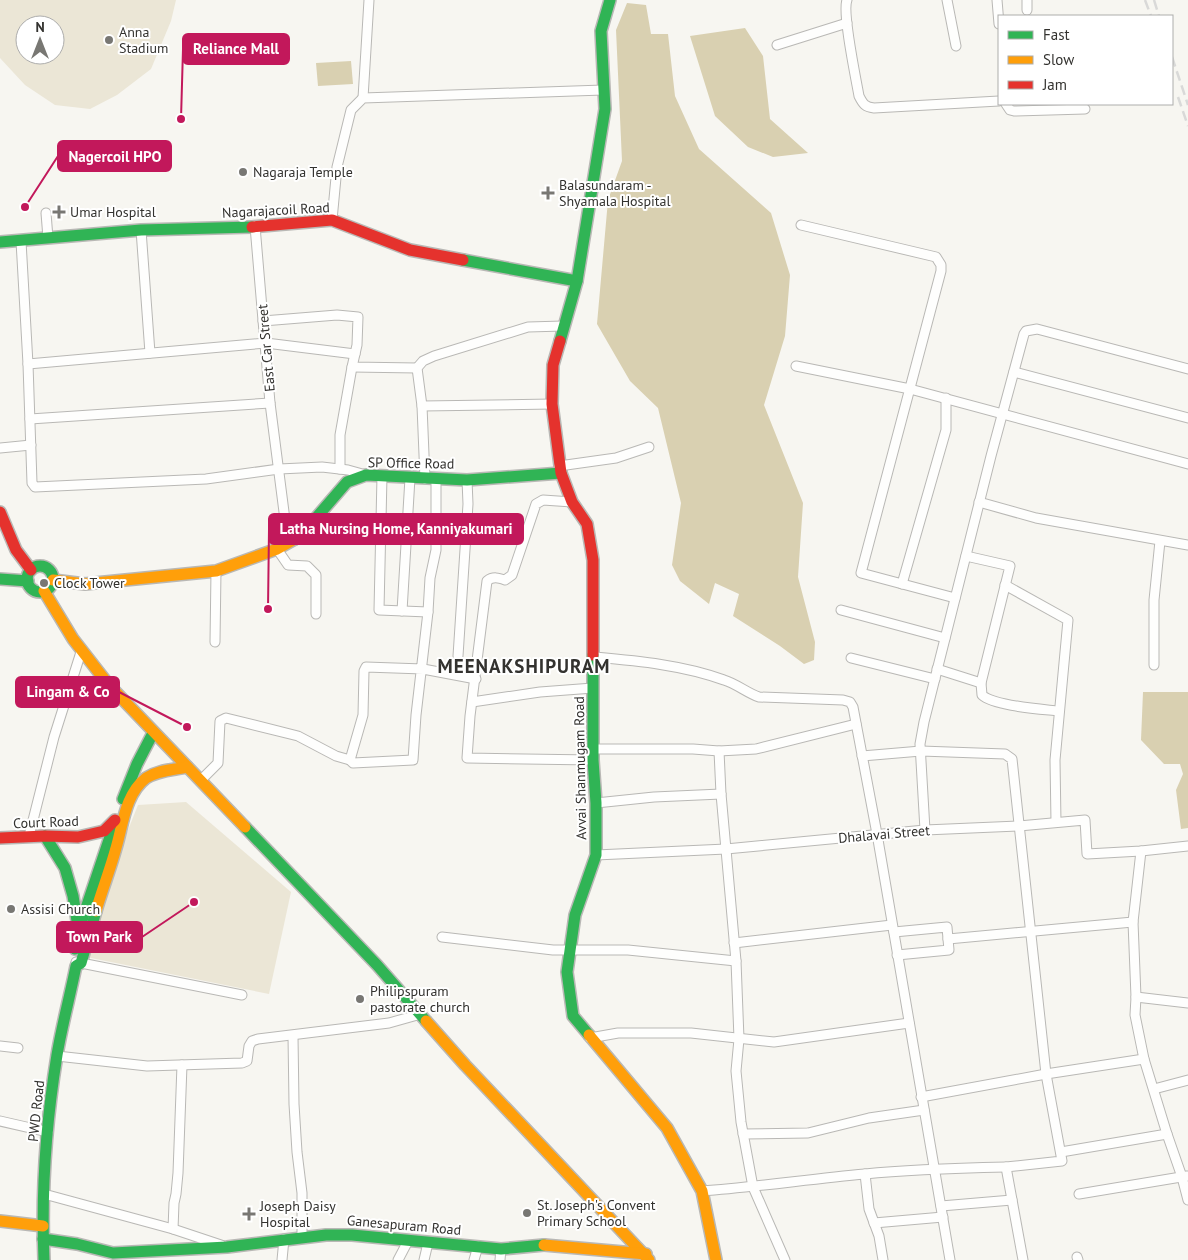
<svg xmlns="http://www.w3.org/2000/svg" width="1188" height="1260" viewBox="0 0 1188 1260" font-family="'PT Sans',sans-serif">
<style>
.green{fill:#ebe6d6;fill-rule:evenodd}
.water{fill:#d9d0b1}
.lines{fill:none;stroke-linecap:round;stroke-linejoin:round}
.street-casing{stroke:#b9b8b5;stroke-width:11}
.fast-casing{stroke:#b9b8b5;stroke-width:14}
.slow-casing{stroke:#b9b8b5;stroke-width:14}
.jam-casing{stroke:#b9b8b5;stroke-width:14}
.street{stroke:#fefefd;stroke-width:9}
.fast{stroke:#30b455;stroke-width:11}
.slow{stroke:#ff9f0a;stroke-width:11}
.jam{stroke:#e5322d;stroke-width:11}
.rail{stroke:#d9d9d8;stroke-width:2.5;stroke-dasharray:10 5;stroke-linecap:butt}
.poi-dot{fill:#787773;stroke:#fff;stroke-width:2}
.labels{text-anchor:middle;stroke-width:4;stroke-linejoin:round;paint-order:stroke}
.poi-label{font-size:14px;fill:#33322f;stroke:#fff;text-anchor:start}
.street-label{font-size:14px;fill:#33322f;stroke:#fff}
.district-label{font-size:19px;font-weight:bold;letter-spacing:1px;fill:#33322f;stroke:#fff}
.leader{fill:none;stroke:#c2185b;stroke-width:2}
.callout-dot{fill:#c2185b;stroke:#fff;stroke-width:2}
.callout{fill:#c2185b;stroke:#c2185b;stroke-width:2}
.callout-label{font-size:15px;text-anchor:middle;font-weight:bold;fill:#fff}
</style>
<rect width="100%" height="100%" fill="#f7f6f1"/>
<g class="green">
<path d="M0 0H176L171 21 151 69 117 95 90 109 55 105 25 85 0 58ZM25 25H55V55H25Z"/>
<polygon points="186,802 291,892 269,994 86,957 95,912 138,805"/>
</g>
<g class="water">
<polygon points="627,3 646,5 651,34 668,34 675,96 699,149 771,213 790,275 785,336 764,405 803,503 798,577 815,642 814,660 804,664 780,646 733,616 739,594 715,583 709,604 680,581 672,565 681,503 658,408 630,381 597,324 608,200 622,161 616,30"/>
<polygon points="745,28 763,56 770,119 808,153 773,157 748,147 715,116 690,36"/>
<polygon points="351,61 353,84 318,86 316,63"/>
<polygon points="1143,692 1188,692 1188,828 1181,829 1176,790 1183,774 1180,764 1164,764 1141,740"/>
</g>
<g class="lines">
<g class="street-casing">
<g id="street">
<path d="M847 0C842 12 856 79 859 96 863 104 865 107 874 108L999 101"/>
<polyline points="947,0 956,46"/>
<polyline points="997,0 999,24"/>
<polyline points="1027,0 1027,10"/>
<polyline points="777,45 847,23"/>
<polyline points="363,98 369,0"/>
<polyline points="1006,104 1010,110 1014,111 1085,109"/>
<polyline points="46,213 48,238"/>
<polyline points="332,220 337,167 351,110 363,98 603,90"/>
<polyline points="801,225 936,257 941,265 941,271 861,573 955,598"/>
<polyline points="255,226 270,403 288,543"/>
<polyline points="141,230 150,353"/>
<polyline points="21,241 28,364 32,483 35,487 206,479 279,469 322,467 348,470 366,475"/>
<polyline points="263,321 337,315 358,317 357,345 352,367 417,368"/>
<polyline points="28,364 266,343 355,354"/>
<polyline points="796,366 910,389 1188,464"/>
<polyline points="1014,372 1188,418"/>
<polyline points="422,406 552,404"/>
<polyline points="30,419 270,403"/>
<polyline points="0,448 31,445"/>
<polyline points="559,466 616,458 649,447"/>
<polyline points="340,469 340,435 352,367"/>
<polyline points="382,476 379,610 428,612"/>
<polyline points="436,478 436,550 430,578 428,612 416,715 413,760 353,763 350,760 363,715 364,671 366,667 423,669 476,679"/>
<polyline points="425,479 422,406 417,368 423,361 434,356 528,327 563,326"/>
<path d="M572 502 543 500 536 504 512 575 505 580C499 578 493 576 487 581L470 716 467 758 593 760"/>
<polyline points="979,502 1036,518 1188,545"/>
<polyline points="277,549 288,565 307,566 316,575 316,614"/>
<path d="M966 556 1010 566 981 683 982 695C994 706 1040 709 1058 711"/>
<polyline points="902,584 946,430 946,398"/>
<polyline points="1005,585 1068,620 1055,760 1056,822"/>
<polyline points="841,610 945,638"/>
<polyline points="402,611 410,478"/>
<polyline points="215,642 216,571"/>
<polyline points="458,656 468,504 467,480"/>
<path d="M594 657C638 661 683 665 724 680 737 684 747 693 759 697L843 700 850 702 853 707 877 834 950 1260"/>
<polyline points="851,658 935,679"/>
<polyline points="1154,665 1154,600 1160,541"/>
<polyline points="937,669 981,683"/>
<polyline points="472,702 540,692 593,688"/>
<polyline points="593,749 693,749 719,751 756,749 856,724"/>
<polyline points="719,751 721,794 736,961 739,1039 736,1071 741,1122 753,1187 785,1260"/>
<polyline points="862,756 921,751 1005,754 1012,759 1046,1074 1062,1161 1006,1167 1023,1260"/>
<polyline points="201,780 218,763 220,721 226,718 298,736 336,756 350,760"/>
<polyline points="596,803 654,797 721,794"/>
<polyline points="925,830 920,744 924,722 991,456 1024,334 1026,331 1037,329 1188,369"/>
<polyline points="29,836 54,737 81,652"/>
<polyline points="1141,851 1133,922 1136,997 1135,1015 1144,1059 1167,1134 1182,1177 1188,1200"/>
<polyline points="596,855 726,849 925,830 1019,826 1085,820 1087,854 1141,851 1188,846"/>
<polyline points="894,932 947,927 948,939 1133,922"/>
<polyline points="442,937 553,950 628,950 736,961"/>
<polyline points="734,943 892,925"/>
<polyline points="897,955 949,950 948,939"/>
<polyline points="76,962 242,995"/>
<polyline points="1136,997 1188,1003"/>
<polyline points="293,1036 294,1104 297,1152 302,1193 302,1238"/>
<polyline points="590,1038 618,1033 691,1033 774,1042 909,1023"/>
<polyline points="0,1046 18,1048"/>
<polyline points="57,1056 147,1066 242,1063 247,1061 249,1046 252,1041 258,1039 389,1023 421,1014"/>
<polyline points="1154,1089 1188,1080"/>
<polyline points="921,1097 1046,1074 1144,1059"/>
<polyline points="0,1121 48,1132"/>
<polyline points="743,1134 808,1133 869,1118 924,1110"/>
<polyline points="1061,1152 1167,1134"/>
<polyline points="865,1174 869,1209 879,1236 883,1260"/>
<path d="M702 1191C756 1187 810 1179 865 1174 912 1169 959 1168 1006 1167"/>
<polyline points="44,1194 173,1229 221,1245"/>
<polyline points="1079,1194 1187,1176"/>
<polyline points="941,1206 1012,1200"/>
<polyline points="874,1223 943,1217"/>
<polyline points="173,1229 174,1203 176,1194 178,1173 182,1065"/>
<polyline points="1077,1257 1078,1260"/>
<polyline points="282,1260 284,1239"/>
<polyline points="398,1260 408,1241"/>
<polyline points="424,1260 428,1243"/>
<polyline points="474,1260 478,1246"/>
<polyline points="500,1260 501,1249"/>
</g>
</g>
<g class="fast-casing">
<g id="fast">
<polyline points="0,242 141,230 252,227"/>
<polyline points="463,260 577,281"/>
<polyline points="560,341 577,281 605,109 601,31 610,0"/>
<polyline points="295,539 303,533 347,482 366,475 467,480 561,473"/>
<circle cx="40" cy="579" r="13"/>
<polyline points="0,579 28,581"/>
<polyline points="123,799 137,764 153,733"/>
<polyline points="245,827 377,965 426,1021"/>
<polyline points="45,836 65,868 73,896 78,927"/>
<polyline points="75,949 78,932 115,822"/>
<polyline points="589,1035 573,1016 567,972 575,915 596,855 596,803 593,760 593,655"/>
<polyline points="43,1239 77,1244 113,1253 227,1247 326,1235 352,1235 501,1249 544,1245"/>
<path d="M44 1260C41 1191 46 1123 57 1055 62 1025 70 996 76 966L81 963 96 911"/>
</g>
</g>
<g class="slow-casing">
<g id="slow">
<polyline points="53,580 85,584 216,571 277,549 295,539"/>
<polyline points="44,591 73,639 108,684 245,827"/>
<path d="M96 911C102 890 110 870 116 848 123 825 125 794 146 778 158 770 173 770 187 767"/>
<polyline points="426,1021 465,1065 649,1260"/>
<polyline points="589,1035 667,1128 702,1191 716,1260"/>
<polyline points="0,1221 43,1226"/>
<polyline points="544,1245 646,1254"/>
</g>
</g>
<g class="jam-casing">
<g id="jam">
<polyline points="252,227 332,220 410,250 463,260"/>
<polyline points="560,341 553,365 552,404 561,473 572,502 587,524 593,560 593,655"/>
<polyline points="0,512 16,550 31,570"/>
<polyline points="0,838 45,836 78,837 104,831 115,820"/>
</g>
</g>
<use href="#street" class="street"/>
<use href="#fast" class="fast"/>
<use href="#slow" class="slow"/>
<use href="#jam" class="jam"/>
<g class="rail">
<polyline points="1145,0 1151,16"/>
<polyline points="1154,0 1159,16"/>
<polyline points="1172,57 1188,105"/>
<polyline points="1178,97 1188,126"/>
</g>
</g>
<g class="poi-dot">
<circle cx="109" cy="40" r="5"/>
<circle cx="243" cy="172" r="5"/>
<path d="M545.5 185.5h5v5h5v5h-5v5h-5v-5h-5v-5h5z"/>
<path d="M56.5 204.5h5v5h5v5h-5v5h-5v-5h-5v-5h5z"/>
<circle cx="44" cy="583" r="5"/>
<circle cx="11" cy="909" r="5"/>
<circle cx="360" cy="999" r="5"/>
<circle cx="527" cy="1213" r="5"/>
<path d="M246.5 1206.5h5v5h5v5h-5v5h-5v-5h-5v-5h5z"/>
</g>
<g class="labels">
<g class="poi-label">
<text x="119" y="37">Anna<tspan x="119" dy="16">Stadium</tspan></text>
<text x="253" y="177">Nagaraja Temple</text>
<text x="559" y="190">Balasundaram -<tspan x="559" dy="16">Shyamala Hospital</tspan></text>
<text x="70" y="217">Umar Hospital</text>
<text x="54" y="588">Clock Tower</text>
<text x="21" y="914">Assisi Church</text>
<text x="370" y="996">Philipspuram<tspan x="370" dy="16">pastorate church</tspan></text>
<text x="537" y="1210">St. Joseph's Convent<tspan x="537" dy="16">Primary School</tspan></text>
<text x="260" y="1211">Joseph Daisy<tspan x="260" dy="16">Hospital</tspan></text>
</g>
<g class="street-label">
<text transform="translate(276 210) rotate(-3)" y="5">Nagarajacoil Road</text>
<text transform="translate(266 348) rotate(-95)" y="5">East Car Street</text>
<text transform="translate(411 463) rotate(1)" y="5">SP Office Road</text>
<text transform="translate(580 768) rotate(-91)" y="5">Avvai Shanmugam Road</text>
<text transform="translate(46 822) rotate(-2)" y="5">Court Road</text>
<text transform="translate(884 834) rotate(-5)" y="5">Dhalavai Street</text>
<text transform="translate(36 1111) rotate(-84)" y="5">PWD Road</text>
<text transform="translate(404 1225) rotate(5)" y="5">Ganesapuram Road</text>
</g>
<g class="district-label">
<text x="524" y="673">MEENAKSHIPURAM</text>
</g>
</g>
<path class="leader" d="M181 119L183 49M25 207L58 156M268 609L269 529M187 727L119 692M194 902L142 937"/>
<g class="callout-dot">
<circle cx="181" cy="119" r="5"/>
<circle cx="25" cy="207" r="5"/>
<circle cx="268" cy="609" r="5"/>
<circle cx="187" cy="727" r="5"/>
<circle cx="194" cy="902" r="5"/>
</g>
<g class="callout">
<rect x="183" y="34" width="106" height="30" rx="5"/>
<rect x="58" y="141" width="113" height="30" rx="5"/>
<rect x="269" y="514" width="254" height="30" rx="5"/>
<rect x="16" y="677" width="103" height="30" rx="5"/>
<rect x="57" y="922" width="85" height="30" rx="5"/>
</g>
<g class="callout-label">
<text x="236" y="54">Reliance Mall</text>
<text x="115" y="162">Nagercoil HPO</text>
<text x="396" y="534">Latha Nursing Home, Kanniyakumari</text>
<text x="68" y="697">Lingam &amp; Co</text>
<text x="99" y="942">Town Park</text>
</g>
<rect x="998" y="15" width="175" height="90" fill="#ffffff" stroke="#adadac"/>
<rect x="1008" y="31" width="25" height="8" fill="#30b455" stroke="#adadac"/>
<text x="1043" y="40" font-size="15" fill="#33322f">Fast</text>
<rect x="1008" y="56" width="25" height="8" fill="#ff9f0a" stroke="#adadac"/>
<text x="1043" y="65" font-size="15" fill="#33322f">Slow</text>
<rect x="1008" y="81" width="25" height="8" fill="#e5322d" stroke="#adadac"/>
<text x="1043" y="90" font-size="15" fill="#33322f">Jam</text>
<g transform="translate(40 40)"><circle r="24" fill="#ffffff" stroke="#adadac"/>
<path d="M0-4L9 19L0 12L-9 19Z" fill="#787773"/>
<text y="-8" font-size="14" font-weight="bold" text-anchor="middle" fill="#33322f">N</text>
</g>
</svg>
